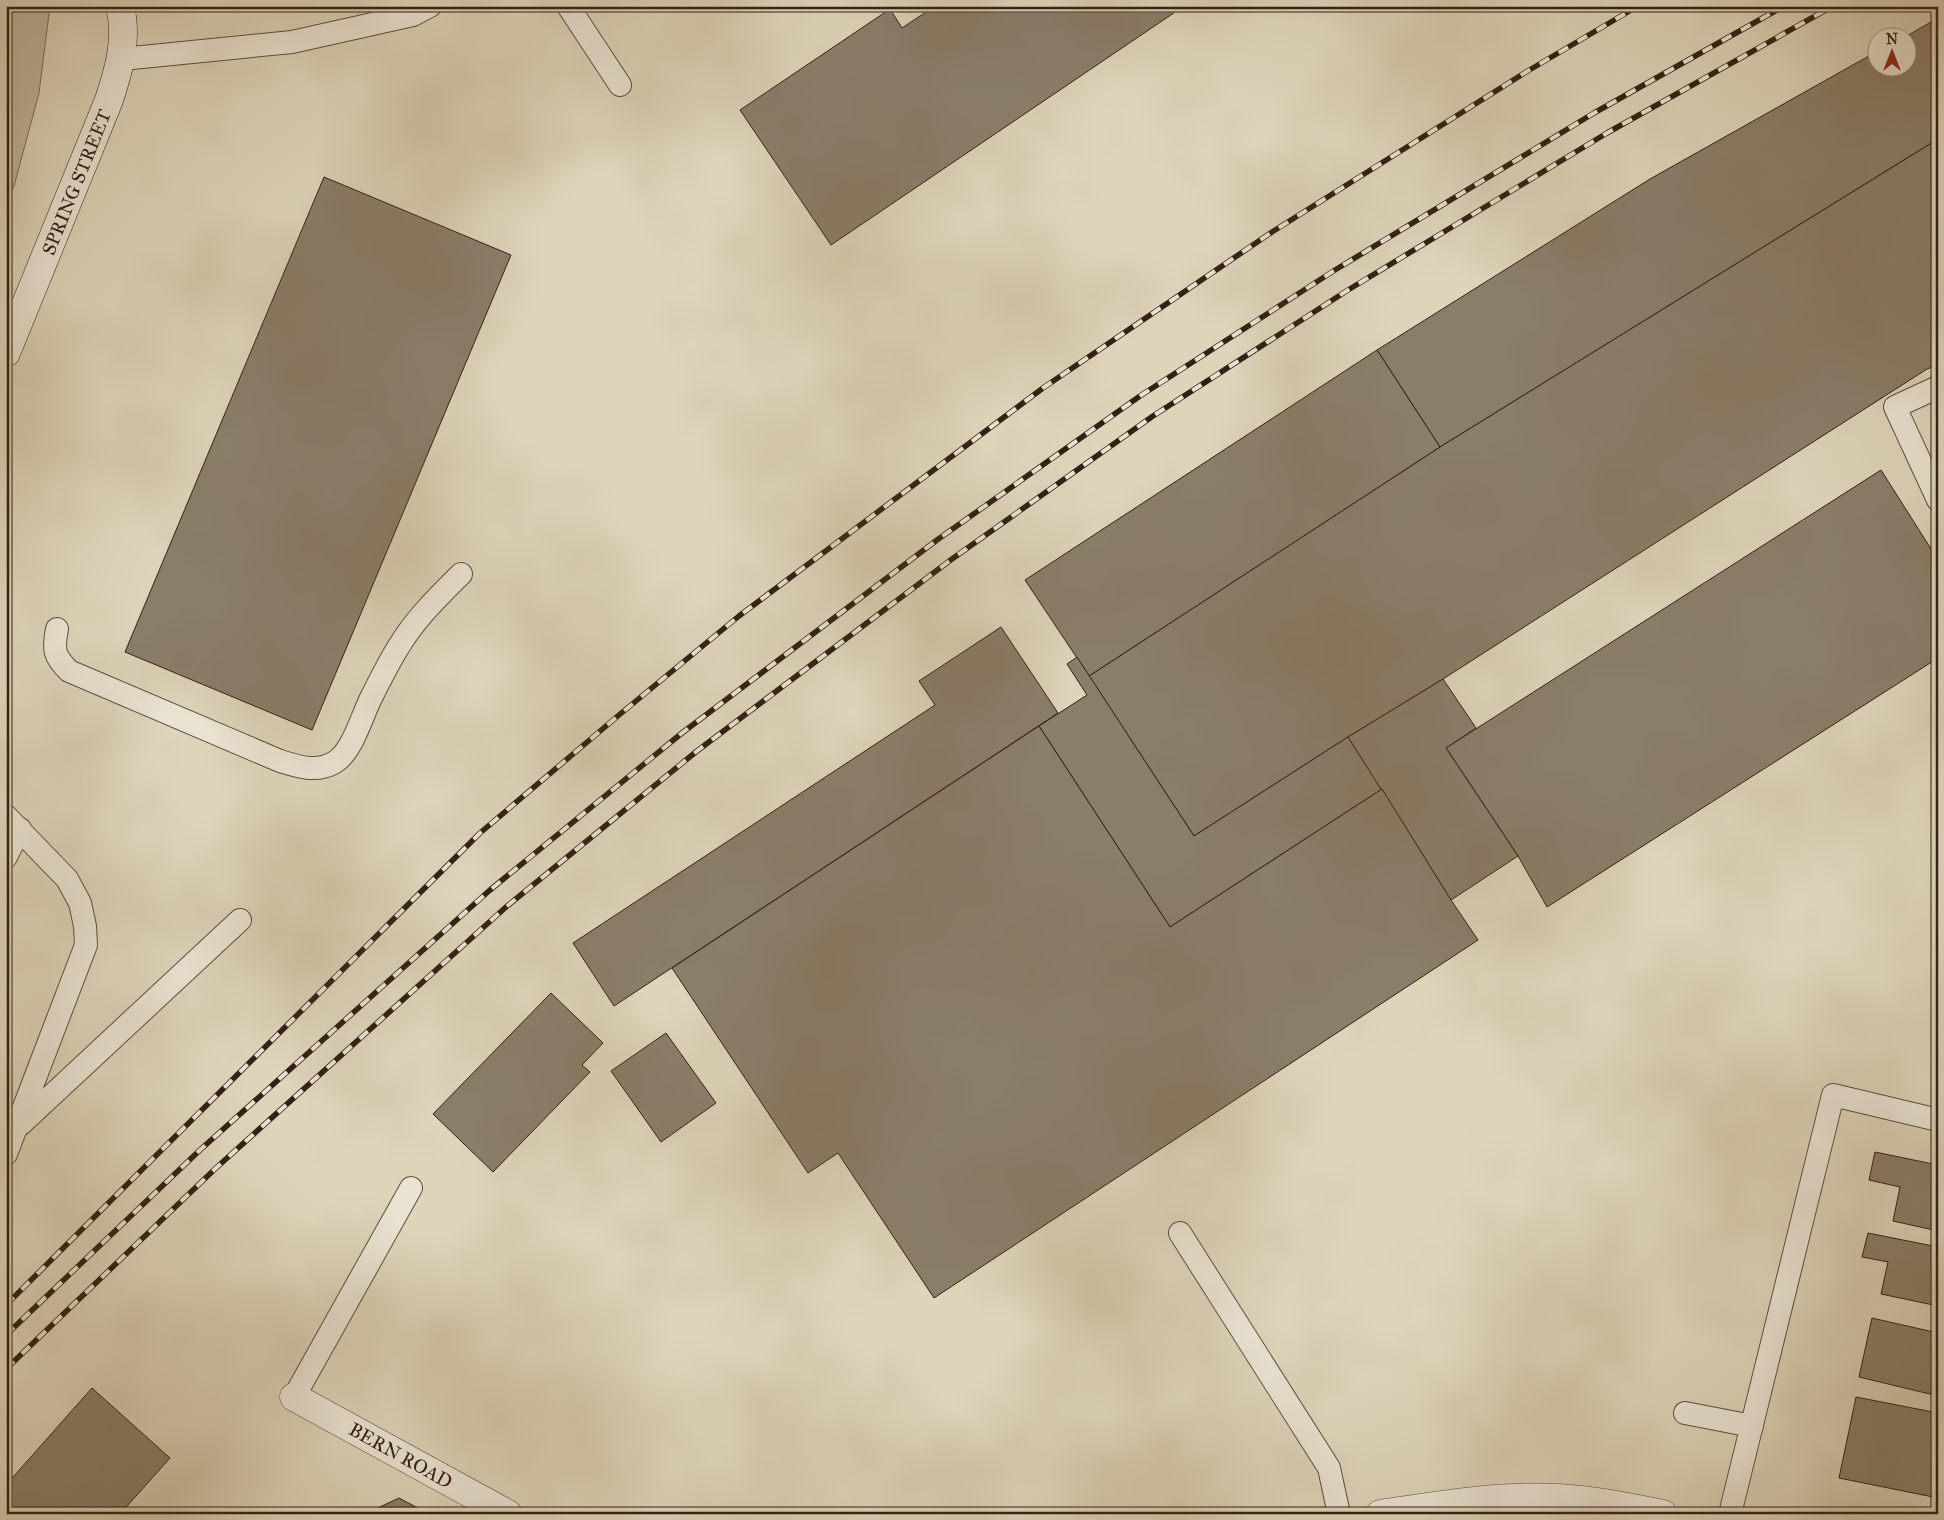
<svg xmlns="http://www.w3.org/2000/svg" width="1944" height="1520" viewBox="0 0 1944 1520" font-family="'IM FELL Great Primer',serif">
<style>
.green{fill:#c0b69e;stroke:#786c59}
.building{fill:#8a7e6a;stroke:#312114}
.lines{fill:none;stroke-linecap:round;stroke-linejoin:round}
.lane-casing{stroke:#5c4e3e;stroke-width:24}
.street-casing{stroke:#5c4e3e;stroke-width:29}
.secondary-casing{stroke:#312114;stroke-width:29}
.lane{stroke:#e9e3d2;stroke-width:22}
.street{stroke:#e9e3d2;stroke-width:28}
.secondary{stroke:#e9e3d2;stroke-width:28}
.rail-casing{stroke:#312114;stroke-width:5.5}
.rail{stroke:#e9e3d2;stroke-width:4;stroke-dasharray:11;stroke-linecap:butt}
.labels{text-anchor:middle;stroke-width:5;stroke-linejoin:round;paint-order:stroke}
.street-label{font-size:19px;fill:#312114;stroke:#e9e3d2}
</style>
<rect width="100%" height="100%" fill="#ddd4ba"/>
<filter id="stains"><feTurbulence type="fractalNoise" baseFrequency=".004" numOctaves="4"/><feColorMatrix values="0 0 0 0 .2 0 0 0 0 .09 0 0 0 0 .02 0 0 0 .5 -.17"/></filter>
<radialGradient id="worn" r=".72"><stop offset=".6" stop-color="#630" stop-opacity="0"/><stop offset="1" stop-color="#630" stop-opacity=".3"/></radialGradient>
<polygon class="green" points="6,6 50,6 39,93 14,186 6,203"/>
<g class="building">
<polygon points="935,6 1184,6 831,245 740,110 890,9 902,28"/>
<polygon points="1938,18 1938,139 1440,447 1377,350 1650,179 1876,52 1876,68 1906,68 1906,38 1903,38"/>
<polygon points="1938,139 1938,365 1927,369 1443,679 1348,737 1194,836 1089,676 1440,447"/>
<polygon points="324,177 511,255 312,730 125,652"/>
<polygon points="1377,350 1440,447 1089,676 1025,580"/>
<polygon points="1881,470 1938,560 1938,658 1547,907 1518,856 1446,748"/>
<polygon points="1001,627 1058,713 614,1006 573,943 935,705 919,681"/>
<polygon points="1077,657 1194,836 1348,737 1382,789 1170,927 1039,726 1087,695 1067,664"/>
<polygon points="1443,679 1476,728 1446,748 1518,856 1451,900 1348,737"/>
<polygon points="1039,726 1170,927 1382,789 1451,900 1478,940 934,1298 838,1153 808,1173 672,968"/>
<polygon points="551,993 603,1043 582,1065 590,1072 493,1172 433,1114"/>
<polygon points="666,1033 716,1103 661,1142 611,1071"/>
<polygon points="1875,1152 1938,1165 1938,1231 1893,1221 1900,1187 1869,1180"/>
<polygon points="1868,1233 1938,1247 1938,1306 1881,1294 1888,1262 1862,1257"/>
<polygon points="1872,1318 1938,1333 1938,1396 1859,1377"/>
<polygon points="92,1388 170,1458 120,1514 6,1514 6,1485"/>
<polygon points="1856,1397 1938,1413 1938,1498 1839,1478"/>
<polygon points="399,1498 429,1514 365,1514"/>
</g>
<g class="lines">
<g class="lane-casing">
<g id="lane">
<polyline points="568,6 620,85"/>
<polyline points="122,59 292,42 413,15 430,6"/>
<polyline points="1938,387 1895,407 1938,500"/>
<path d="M57 629C53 650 54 656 69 671L280 761C299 767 317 773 335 762 353 751 362 715 372 696 380 680 389 662 399 646 416 618 438 597 461 574"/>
<polyline points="6,816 67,879 80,903 85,926 86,945 6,1154"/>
<polyline points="6,857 20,829"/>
<polyline points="21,1124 240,920"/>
<polyline points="1180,1233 1329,1468 1339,1514"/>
<polyline points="294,1397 411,1188"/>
<polyline points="1685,1413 1752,1426"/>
<polyline points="1730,1514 1833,1095 1938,1120"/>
</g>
</g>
<g class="street-casing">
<g id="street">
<polyline points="294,1397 508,1514"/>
<path d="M1380 1514C1439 1505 1498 1495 1558 1498 1593 1500 1628 1507 1663 1514"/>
</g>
</g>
<g class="secondary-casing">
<path id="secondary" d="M6 353 109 100C119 69 128 40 120 6"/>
</g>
<use href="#lane" class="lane"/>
<use href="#street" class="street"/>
<use href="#secondary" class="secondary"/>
<g class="rail-casing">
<g id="rail">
<polyline points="6,1305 480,833 619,715 739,616 1043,388 1272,232 1526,72 1638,6"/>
<polyline points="6,1335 200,1150 490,890 682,733 937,540 1140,396 1335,270 1594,113 1784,6"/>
<polyline points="6,1369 216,1168 506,907 697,751 952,559 1153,416 1348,290 1607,133 1833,6"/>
</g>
</g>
<use href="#rail" class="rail"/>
</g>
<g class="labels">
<g class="street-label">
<text transform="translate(76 182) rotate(-68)" y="7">SPRING STREET</text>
<text transform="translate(401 1455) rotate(29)" y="7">BERN ROAD</text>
</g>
</g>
<rect width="1944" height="1520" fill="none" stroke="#ddd4ba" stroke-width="25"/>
<rect x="8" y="8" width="1929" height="1505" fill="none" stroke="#312114" stroke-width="2.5"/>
<rect x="12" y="12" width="1919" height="1495" fill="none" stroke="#312114"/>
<g transform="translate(1892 52)"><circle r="24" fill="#e9e3d2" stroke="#9f9586"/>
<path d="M0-4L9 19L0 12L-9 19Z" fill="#8f2418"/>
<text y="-8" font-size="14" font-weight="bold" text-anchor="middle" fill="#312114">N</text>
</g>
<rect width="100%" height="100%" filter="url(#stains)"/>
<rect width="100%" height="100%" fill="url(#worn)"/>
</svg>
